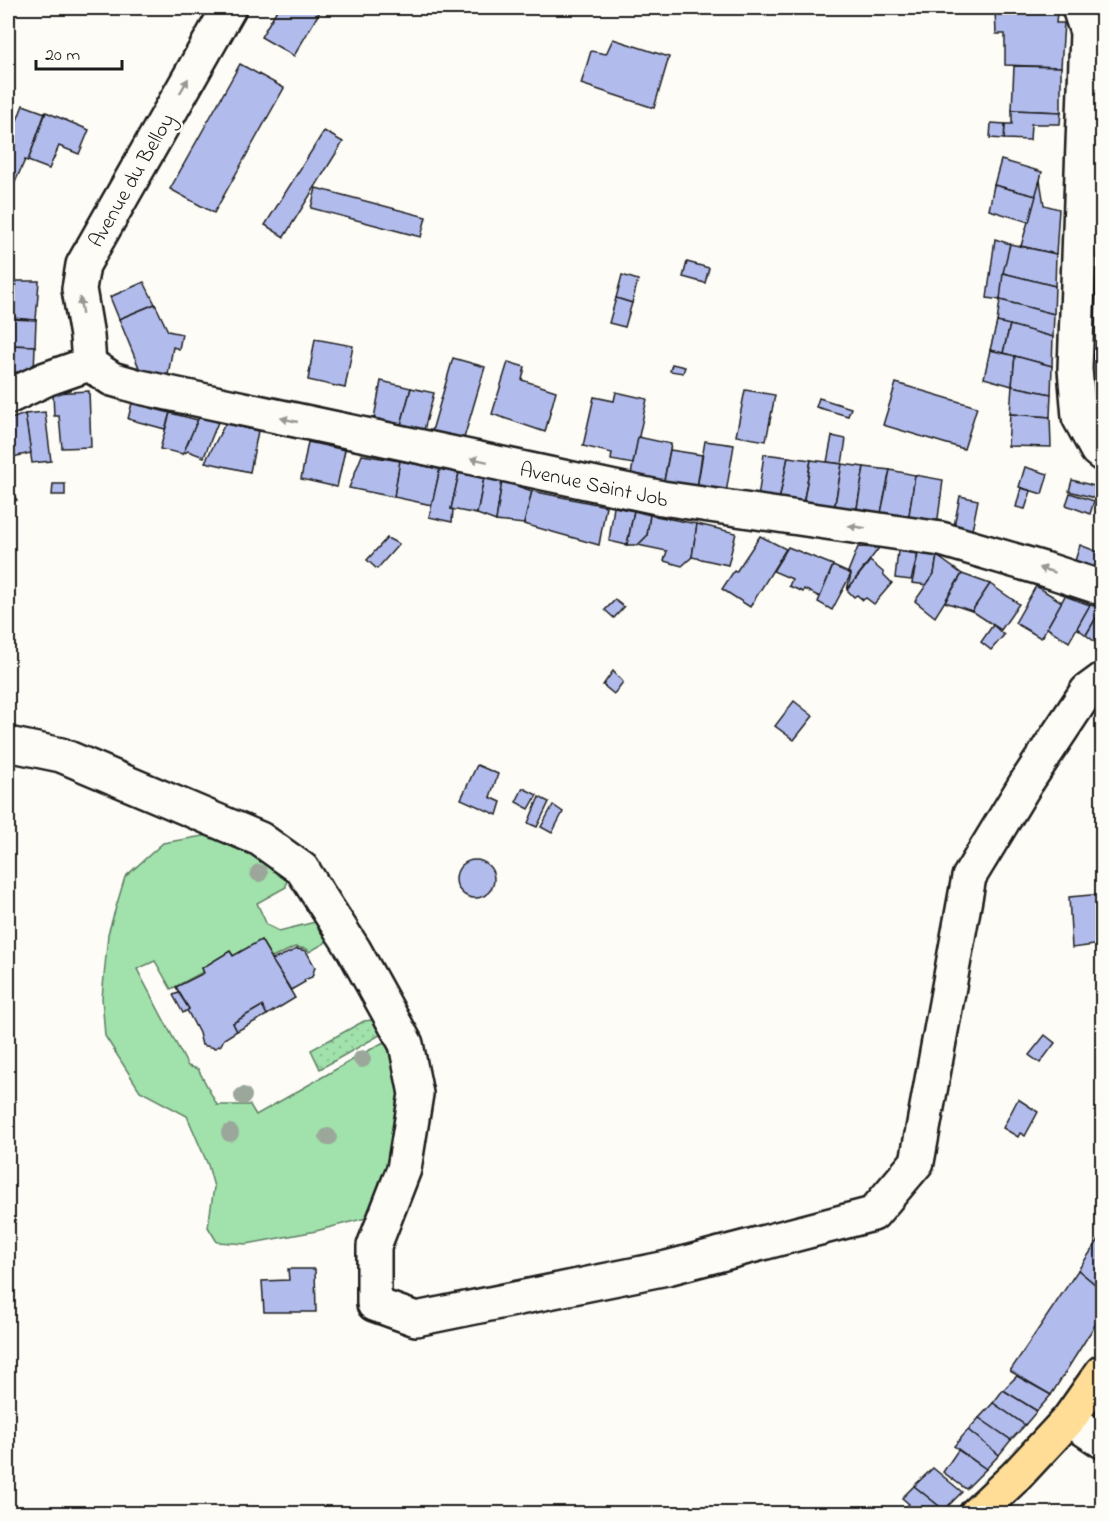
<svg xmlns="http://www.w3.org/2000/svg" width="1110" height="1521" viewBox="0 0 1110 1521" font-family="'Indie Flower',sans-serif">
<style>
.grass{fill:url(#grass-dots);stroke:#5e7e64;stroke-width:1.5}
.garden{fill:#a1e1ab;stroke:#5e7e64;stroke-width:1.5}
.building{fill:#b1bced;stroke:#1c1c1c;stroke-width:1.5}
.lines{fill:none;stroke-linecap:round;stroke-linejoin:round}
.minor-casing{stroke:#1c1c1c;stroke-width:38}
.major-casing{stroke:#1c1c1c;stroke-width:38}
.minor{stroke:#fdfcf7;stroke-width:33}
.major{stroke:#ffdd96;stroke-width:33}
.tree{fill:#9ba79a}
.oneway{fill:#989794}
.labels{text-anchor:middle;stroke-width:5;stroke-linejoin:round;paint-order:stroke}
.street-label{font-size:21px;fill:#1c1c1c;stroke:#fdfcf7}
</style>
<defs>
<pattern id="grass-dots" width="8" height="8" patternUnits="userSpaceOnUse" patternTransform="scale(1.5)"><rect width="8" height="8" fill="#a1e1ab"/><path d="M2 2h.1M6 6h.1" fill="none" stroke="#8ac093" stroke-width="1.8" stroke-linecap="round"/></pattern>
</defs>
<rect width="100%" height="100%" fill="#fdfcf7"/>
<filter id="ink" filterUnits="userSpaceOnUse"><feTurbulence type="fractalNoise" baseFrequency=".0167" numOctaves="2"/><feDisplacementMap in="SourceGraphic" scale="12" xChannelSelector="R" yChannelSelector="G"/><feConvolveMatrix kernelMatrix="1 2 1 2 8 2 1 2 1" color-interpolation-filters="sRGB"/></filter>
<g filter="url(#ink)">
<polygon class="grass" points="372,1020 381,1023 387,1031 320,1069 311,1050 364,1021"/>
<polygon class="garden" points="226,832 287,876 286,887 257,903 267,925 279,931 315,922 327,926 330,936 325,943 309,952 307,949 295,947 272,958 261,940 234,956 230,951 202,968 203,972 171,989 155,961 137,969 188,1066 198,1069 217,1105 250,1105 256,1115 382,1043 393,1039 404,1126 374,1216 316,1231 247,1244 217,1242 208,1227 214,1187 208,1165 187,1116 140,1091 105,1036 102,998 108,934 125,877 163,843"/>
<g class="building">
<polygon points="278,8 322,8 294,56 261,37"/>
<polygon points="1016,8 1046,8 1057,12 1056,23 1064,23 1061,67 1005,65 1005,34 996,34 995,9 1016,11"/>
<polygon points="613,39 669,57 654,108 581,84 591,51 606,54"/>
<polygon points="240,64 284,88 214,213 170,189"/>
<polygon points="1014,66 1061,67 1061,112 1012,110"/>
<polygon points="23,105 45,113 28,161 25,160 12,189 8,187 8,144"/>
<polygon points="1012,110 1061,112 1060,124 1031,124 1030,140 1004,139 1005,124 1012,124"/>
<polygon points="46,112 89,130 79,154 59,146 49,169 28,161"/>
<polygon points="991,123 1005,124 1004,139 990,138"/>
<polygon points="324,131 343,142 284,237 265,225"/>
<polygon points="1001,160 1042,172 1036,196 994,185"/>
<polygon points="1040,180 1044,205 1059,209 1056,254 1021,246"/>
<polygon points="994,185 1036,196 1029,222 989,210"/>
<polygon points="316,188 426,217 421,237 311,208"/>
<polygon points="995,239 1010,244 1000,300 987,298"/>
<polygon points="1010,244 1056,254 1055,286 1003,273"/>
<polygon points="687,262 709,268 705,283 683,277"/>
<polygon points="1003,273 1055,286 1054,314 1000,300"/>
<polygon points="622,275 638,280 632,303 616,298"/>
<polygon points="16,281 39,281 36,320 13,318"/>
<polygon points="144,282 155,304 119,319 110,297"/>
<polygon points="616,298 632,303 625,327 609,323"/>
<polygon points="1000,300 1054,314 1053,337 997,322"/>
<polygon points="155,304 168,331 182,334 179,349 173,347 168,375 140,370 119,319"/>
<polygon points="8,319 36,320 35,346 8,345"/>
<polygon points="997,322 1010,325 1003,353 990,350"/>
<polygon points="1010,325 1053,337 1052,366 1003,353"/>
<polygon points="315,339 353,346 345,388 308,380"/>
<polygon points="8,345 35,346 34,372 8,372"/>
<polygon points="990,350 1015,356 1012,386 984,378"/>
<polygon points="1015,356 1052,366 1051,394 1012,386"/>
<polygon points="453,358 485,367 464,438 432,431"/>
<polygon points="508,362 525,367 522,380 556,391 545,432 492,414"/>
<polygon points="672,364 685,367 683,373 670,371"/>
<polygon points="381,381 411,388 401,425 374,418"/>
<polygon points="896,383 977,407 964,449 883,425"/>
<polygon points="1012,386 1051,394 1050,417 1010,414"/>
<polygon points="411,388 434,393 424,430 401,425"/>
<polygon points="745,390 775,395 766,441 736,436"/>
<polygon points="89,391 91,447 62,448 59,416 54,416 53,393"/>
<polygon points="616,392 647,399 633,464 611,460 612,453 583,446 594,397 614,401"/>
<polygon points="819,398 851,408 848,416 816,407"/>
<polygon points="132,403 170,413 165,429 128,419"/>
<polygon points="45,412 51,461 32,463 25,414"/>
<polygon points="170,413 198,420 183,454 160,449"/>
<polygon points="25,414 31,453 8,458 8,420"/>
<polygon points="1010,414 1050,417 1051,447 1008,446"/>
<polygon points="199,417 218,422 204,457 188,451 183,454"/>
<polygon points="225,424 258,431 250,472 205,462"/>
<polygon points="832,436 846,439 842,464 827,462"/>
<polygon points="638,437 671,444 664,481 631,475"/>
<polygon points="705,441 734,445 726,493 697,488"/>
<polygon points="308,442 345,450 337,487 301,479"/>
<polygon points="670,450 702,455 697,487 664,481"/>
<polygon points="764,454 788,457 779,501 758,498"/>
<polygon points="362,455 400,461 394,497 349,488"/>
<polygon points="788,457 811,460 803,505 779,501"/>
<polygon points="811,460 842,464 834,510 803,505"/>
<polygon points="400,461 440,469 432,505 394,497"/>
<polygon points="842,464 864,467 856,514 834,510"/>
<polygon points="864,467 890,470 880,518 856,514"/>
<polygon points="1025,467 1048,474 1042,494 1019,487"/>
<polygon points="440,469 459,473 451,509 453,510 452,522 429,517"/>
<polygon points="890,470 915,475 908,522 880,518"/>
<polygon points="459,473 484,478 477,514 451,509"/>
<polygon points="915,475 943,480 937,526 908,522"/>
<polygon points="484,478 502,481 496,521 477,514"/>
<polygon points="1072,480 1102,488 1102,500 1069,491"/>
<polygon points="502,481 532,491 524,524 496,521"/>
<polygon points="53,484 65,484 65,495 52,495"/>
<polygon points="8,486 17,500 9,505 8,503"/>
<polygon points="1021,488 1031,491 1025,509 1016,507"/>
<polygon points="532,491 606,506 599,545 524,524"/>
<polygon points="1070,493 1094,501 1090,514 1066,505"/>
<polygon points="960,496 978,500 972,530 954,526"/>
<polygon points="614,507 634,511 627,545 609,541"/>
<polygon points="634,511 650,515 647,536 638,545 627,545"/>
<polygon points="650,515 697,524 692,557 682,566 664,561 667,551 638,545 647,536"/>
<polygon points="697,524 736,533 728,565 692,557"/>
<polygon points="760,536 786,549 750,607 722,589 734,571 736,572"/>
<polygon points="387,538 399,544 377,569 367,560"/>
<polygon points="1101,541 1102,541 1102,573 1074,564 1080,545 1098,552"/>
<polygon points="788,547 833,565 820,597 804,589 803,592 789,586 792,579 773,571"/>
<polygon points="858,547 879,548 847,590 851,574 848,572"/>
<polygon points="898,551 918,554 911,580 895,578"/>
<polygon points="918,554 937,556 934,574 928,585 912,583"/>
<polygon points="937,556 962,574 935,617 915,601 934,574"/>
<polygon points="870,561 883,572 883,574 892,583 874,604 866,598 863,600 857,595 854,597 847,590"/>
<polygon points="833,566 851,574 832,610 818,602"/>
<polygon points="962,574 990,584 972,611 945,602"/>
<polygon points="990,584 1019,604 1001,630 972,611"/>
<polygon points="1036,586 1062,602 1041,638 1015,623"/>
<polygon points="1065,596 1090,605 1069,642 1047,628"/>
<polygon points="615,600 624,607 614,618 605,610"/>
<polygon points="1090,605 1102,608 1086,635 1077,628"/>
<polygon points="1102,608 1102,647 1086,635"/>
<polygon points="993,625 1004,635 991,650 981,642"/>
<polygon points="613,671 623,682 614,694 603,685"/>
<polygon points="794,701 813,716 794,740 775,726"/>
<polygon points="477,765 498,774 490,797 501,802 497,815 461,799"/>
<polygon points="523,788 537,795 529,809 516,802"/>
<polygon points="539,797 549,802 537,827 528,823"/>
<polygon points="553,805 563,812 552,833 541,827"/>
<circle cx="475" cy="879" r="19"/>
<polygon points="1102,894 1102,944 1072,948 1069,897"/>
<polygon points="261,940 295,998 267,1015 262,1006 233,1023 237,1031 224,1039 221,1045 215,1048 202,1045 199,1033 187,1010 189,1009 176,987 204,973 202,968 230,951 233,956"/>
<polygon points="297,949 306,951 315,967 312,977 304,980 305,982 291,990 272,960"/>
<polygon points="179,993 189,1009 183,1013 173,995"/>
<polygon points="1098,1001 1102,1001 1102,1021 1100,1020"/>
<polygon points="262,1006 267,1015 237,1031 233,1023"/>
<polygon points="1045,1035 1055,1043 1040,1063 1029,1055"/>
<polygon points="1018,1099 1038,1112 1025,1136 1020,1133 1018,1137 1003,1128"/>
<polygon points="1100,1238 1102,1240 1102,1290 1078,1270"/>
<polygon points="288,1269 315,1269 316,1312 264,1312 262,1281 289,1280"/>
<polygon points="1078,1270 1102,1290 1102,1314 1051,1395 1010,1371"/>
<polygon points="1017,1376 1051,1395 1037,1411 1003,1390"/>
<polygon points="1003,1390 1037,1411 1025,1425 993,1403"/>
<polygon points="993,1403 1025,1425 1011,1440 979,1418"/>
<polygon points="979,1418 1011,1440 999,1455 968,1430"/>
<polygon points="968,1430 999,1455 986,1469 954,1446"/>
<polygon points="958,1450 986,1469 966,1489 943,1472"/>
<polygon points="933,1468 962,1492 944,1510 914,1486"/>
<polygon points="914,1486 944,1510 939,1514 899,1514 909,1504 902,1498"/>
<polygon points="1102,1501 1102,1514 1091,1514"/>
</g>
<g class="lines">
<g class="minor-casing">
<g id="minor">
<polyline points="1079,8 1087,32 1075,369 1079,417 1097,450 1102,454"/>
<polyline points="89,364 112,379 140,387 662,498 941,539 1047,570 1102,588"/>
<polyline points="89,364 87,336 79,289 83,265 229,8"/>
<polyline points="8,397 46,379 89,364"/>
<polyline points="8,744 61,755 260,839 302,869 354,950 406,1044 416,1094 404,1169 374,1246 374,1304 416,1319 667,1268 873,1214 917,1162 969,877 1026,783 1087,691 1102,680"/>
<polyline points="1069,1419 1102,1441"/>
</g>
</g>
<g class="major-casing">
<polyline id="major" points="976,1514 1016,1476 1069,1419 1102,1372"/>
</g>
<use href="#minor" class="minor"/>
<use href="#major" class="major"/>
</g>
<g class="tree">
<circle cx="259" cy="873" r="9"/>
<circle cx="362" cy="1059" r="9"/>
<circle cx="243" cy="1096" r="9"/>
<circle cx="230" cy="1133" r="9"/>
<circle cx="328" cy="1137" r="9"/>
</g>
<defs><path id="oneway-solid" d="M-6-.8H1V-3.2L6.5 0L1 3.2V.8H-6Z" transform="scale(1.5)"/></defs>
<g class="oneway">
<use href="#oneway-solid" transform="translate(184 86) rotate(-60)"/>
<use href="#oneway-solid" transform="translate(81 306) rotate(-98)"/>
<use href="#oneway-solid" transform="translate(289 420) rotate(-167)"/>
<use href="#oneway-solid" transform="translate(479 460) rotate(-168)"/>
<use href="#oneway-solid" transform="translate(857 527) rotate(-172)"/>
<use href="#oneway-solid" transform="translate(1047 570) rotate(-163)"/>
</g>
</g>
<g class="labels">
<g class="street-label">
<text transform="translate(131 180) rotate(-60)" y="7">Avenue du Belloy</text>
<text transform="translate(594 484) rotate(12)" y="7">Avenue Saint Job</text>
</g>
</g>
<rect width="1110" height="1521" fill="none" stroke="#fdfcf7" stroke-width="30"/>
<rect x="15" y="15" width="1080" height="1491" fill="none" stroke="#1c1c1c" stroke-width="2" filter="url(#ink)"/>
<path d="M36 60v9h86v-9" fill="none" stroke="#1c1c1c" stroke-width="3"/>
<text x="45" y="60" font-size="18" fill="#1c1c1c" stroke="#fdfcf7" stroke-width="4.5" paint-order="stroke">20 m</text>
</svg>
